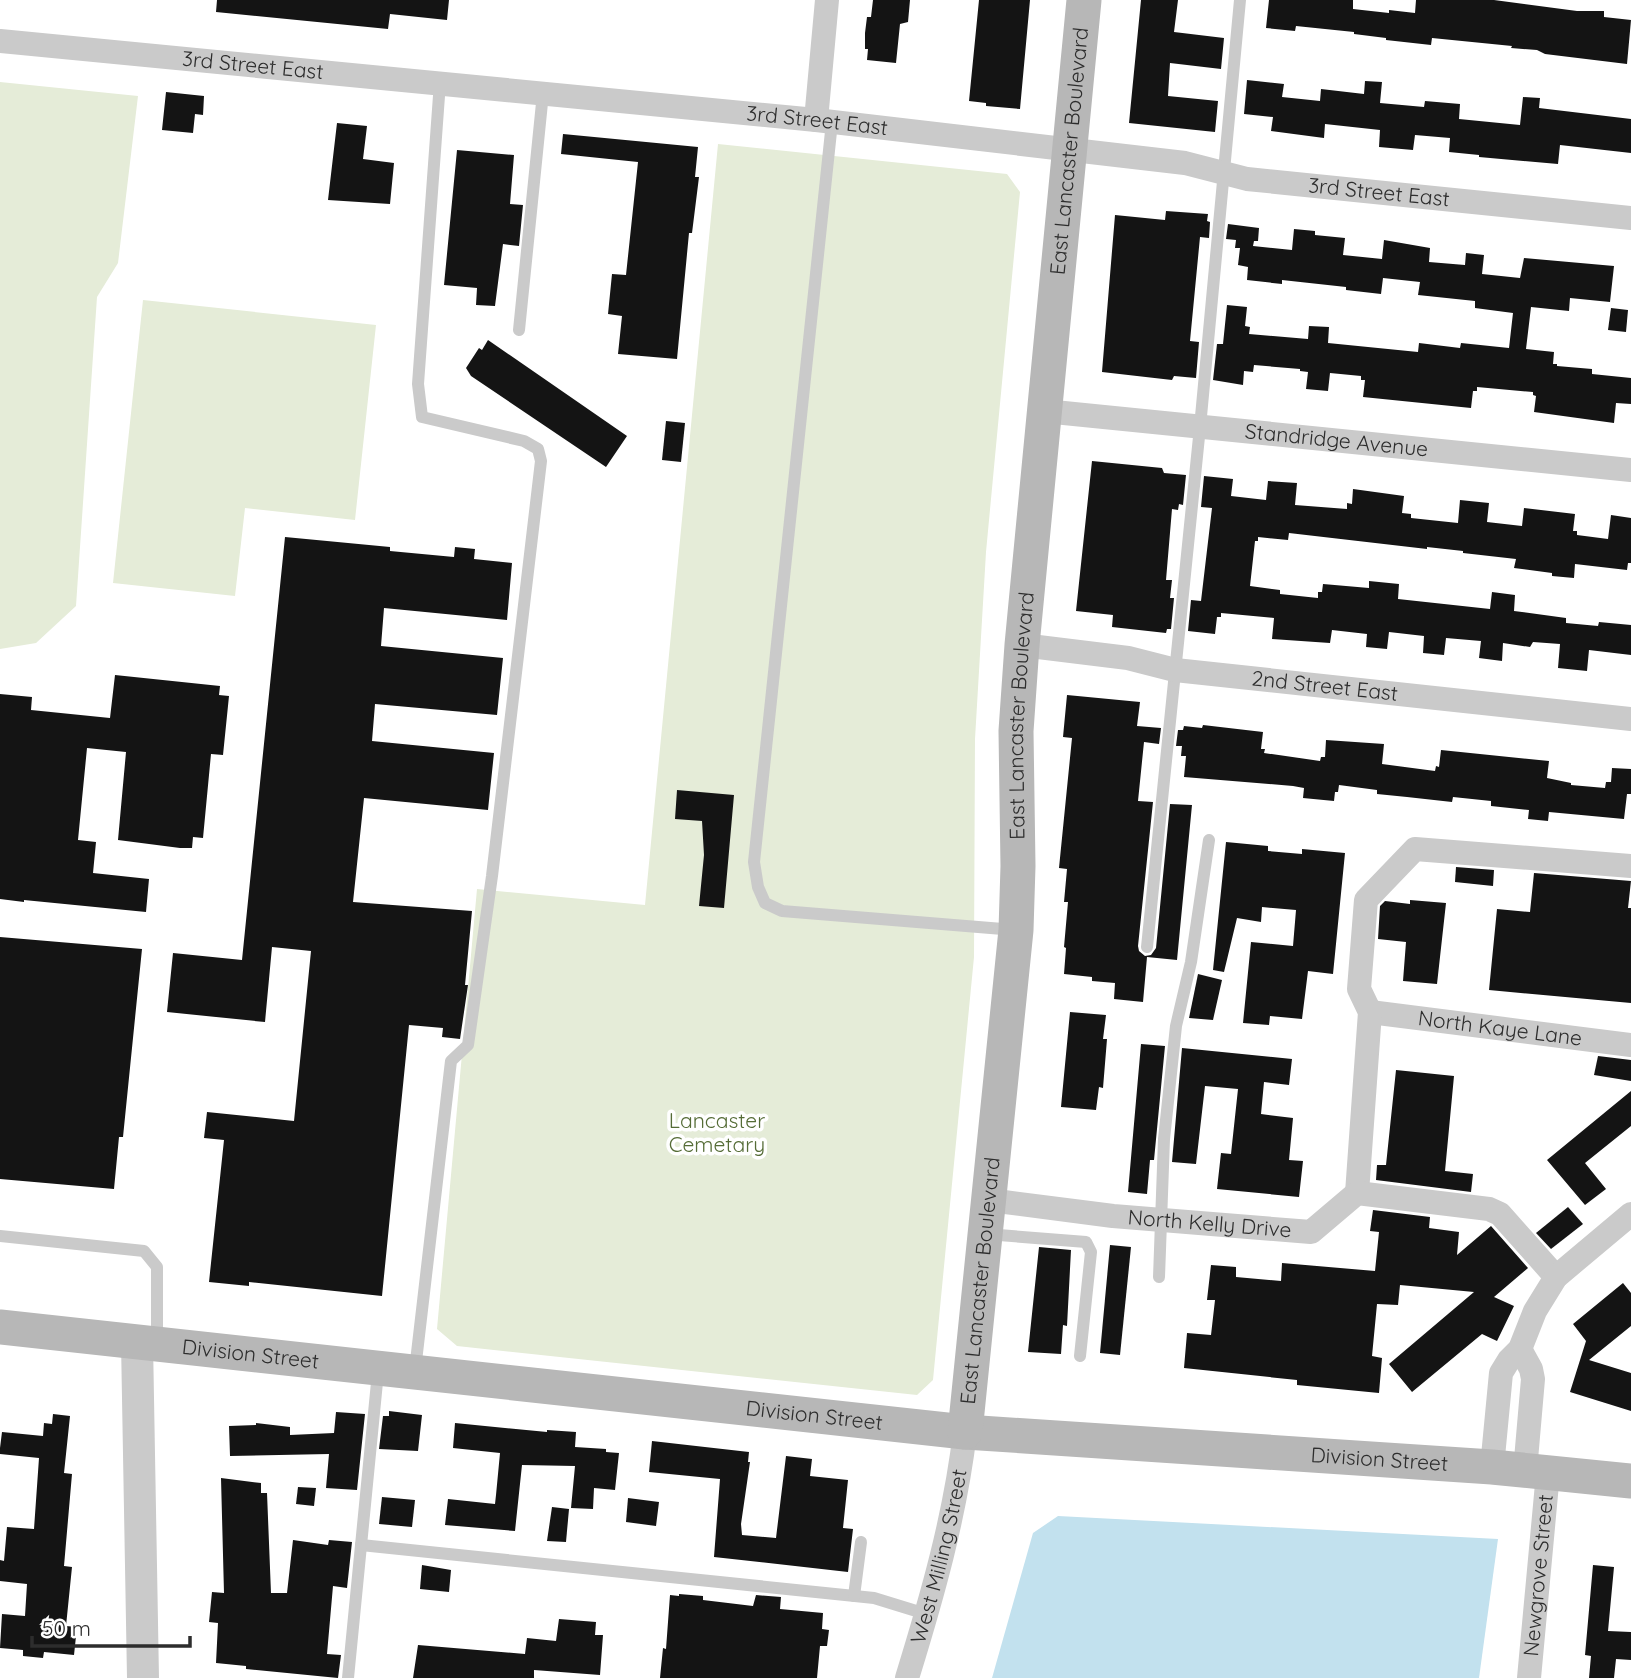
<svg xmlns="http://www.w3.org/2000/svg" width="1631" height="1678" viewBox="0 0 1631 1678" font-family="Quicksand,sans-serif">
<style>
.green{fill:#e5ecd8}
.water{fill:#c2e1ee}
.building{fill:#141414}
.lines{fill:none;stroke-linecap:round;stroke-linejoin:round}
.service{stroke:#cacaca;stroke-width:12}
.minor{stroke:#cacaca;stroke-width:24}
.tertiary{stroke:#cacaca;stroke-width:32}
.secondary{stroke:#b7b7b7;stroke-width:35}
.labels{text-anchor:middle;stroke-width:7;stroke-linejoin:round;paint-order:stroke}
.street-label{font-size:21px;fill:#2d2d2d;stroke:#fff}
.park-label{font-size:21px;fill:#556c36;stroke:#fff}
</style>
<rect width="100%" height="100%" fill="#fff"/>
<g class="green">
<polygon points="0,82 138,96 118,263 97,297 76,606 36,643 0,649"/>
<polygon points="718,144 1007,174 1020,192 986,552 975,739 974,957 933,1380 917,1395 457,1346 437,1329 477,889 645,905"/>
<polygon points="143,300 376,325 355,520 245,508 235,596 113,583"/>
</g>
<polygon class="water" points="1058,1516 1498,1539 1479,1678 992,1678 1033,1533"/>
<g class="building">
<polygon points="217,0 449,0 447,20 390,14 388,29 216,12"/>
<polygon points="873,0 910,0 908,22 900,24 896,63 867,60 868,49 865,49 865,33 867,17 871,17"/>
<polygon points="979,0 1030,0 1020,109 986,106 986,103 969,101"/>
<polygon points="1141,0 1178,0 1174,32 1224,38 1221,69 1170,63 1168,96 1218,101 1215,132 1129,123"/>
<polygon points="1269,0 1353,0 1353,9 1389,13 1389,10 1415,13 1416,0 1494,0 1577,11 1604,11 1604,17 1631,20 1627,64 1545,54 1537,50 1511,48 1512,46 1432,38 1431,45 1386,40 1386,38 1354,34 1354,32 1296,26 1295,31 1266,28"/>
<polygon points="1247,80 1284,84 1282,97 1320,101 1321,89 1364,94 1365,81 1382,82 1380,103 1424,107 1425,101 1460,104 1459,119 1520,125 1523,97 1540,98 1539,108 1631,119 1631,153 1560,145 1558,164 1479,157 1479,155 1449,152 1450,138 1415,135 1413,150 1379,147 1380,130 1325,124 1324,138 1271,131 1273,117 1244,114"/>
<polygon points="166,92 204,96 203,115 195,114 193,133 162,130"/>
<polygon points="337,123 367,126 363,159 394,163 390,204 328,200"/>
<polygon points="563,134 698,147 695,177 699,177 692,233 689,233 677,359 618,354 622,316 608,314 612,274 626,275 638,162 561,154"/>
<polygon points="457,150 514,155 510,204 523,205 519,246 503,244 495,306 476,305 477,288 444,285"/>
<polygon points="1166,211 1208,214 1207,221 1210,222 1209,238 1200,237 1190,341 1199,342 1196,378 1174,376 1172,380 1102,372 1115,215 1165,220"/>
<polygon points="1228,224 1259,228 1258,241 1254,241 1253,246 1292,250 1294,229 1315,231 1315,235 1345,238 1343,255 1382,259 1384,240 1430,248 1429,262 1465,265 1466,253 1484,255 1482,274 1520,278 1524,258 1614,266 1610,302 1570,298 1569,311 1531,307 1526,349 1554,352 1553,364 1557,364 1557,366 1592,369 1592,374 1631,378 1631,404 1616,403 1614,423 1534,412 1536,396 1533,395 1533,392 1477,387 1477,391 1473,391 1471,408 1363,397 1365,380 1361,380 1361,376 1330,373 1328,391 1306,389 1308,372 1300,371 1300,369 1254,365 1253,372 1244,371 1243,385 1213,380 1217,344 1223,344 1227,305 1247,307 1245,326 1250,327 1249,334 1308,339 1309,326 1329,327 1328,343 1418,352 1419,343 1460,348 1461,343 1509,348 1513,313 1475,308 1475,301 1418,295 1420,282 1383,278 1381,294 1346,290 1346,287 1282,280 1282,284 1247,280 1248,267 1238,265 1240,248 1235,248 1236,240 1226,239"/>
<polygon points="1611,308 1628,310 1626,332 1608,330"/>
<polygon points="488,340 627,436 606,467 471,376 466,368 479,348 482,350"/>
<polygon points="666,421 685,423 681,462 662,460"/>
<polygon points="1092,461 1162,468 1164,473 1186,475 1183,505 1179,504 1178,510 1172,509 1166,580 1172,580 1170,598 1174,598 1171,629 1167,629 1166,633 1112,627 1113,615 1076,611"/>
<polygon points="1204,476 1233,479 1231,496 1266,500 1268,481 1297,483 1295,505 1347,509 1347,503 1352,504 1353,489 1404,496 1402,513 1411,514 1411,518 1458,523 1460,500 1489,503 1487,522 1522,526 1524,508 1575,514 1573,531 1577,531 1577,535 1608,539 1611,515 1631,518 1631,563 1628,563 1627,570 1575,564 1574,578 1552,576 1552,573 1514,568 1516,559 1463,553 1463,551 1427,547 1427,549 1289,533 1288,540 1258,537 1258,541 1255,541 1250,586 1280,590 1280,594 1318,598 1318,592 1322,592 1323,584 1369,588 1369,581 1399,584 1398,599 1490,609 1492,592 1515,595 1514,611 1566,618 1566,623 1598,626 1599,622 1631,625 1631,655 1589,650 1587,671 1558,668 1560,644 1533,642 1530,647 1503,643 1502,661 1479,658 1481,641 1446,638 1444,655 1423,653 1424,636 1389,632 1387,649 1366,647 1367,634 1332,630 1330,643 1272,639 1274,618 1221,613 1221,617 1217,617 1215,634 1188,631 1191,600 1201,601 1212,508 1201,507"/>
<polygon points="285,537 390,547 390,551 454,557 455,547 475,549 474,559 512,563 507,620 384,608 381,646 503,658 497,715 375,704 372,741 494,753 488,810 364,798 353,902 472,911 465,985 468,985 460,1039 442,1037 443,1028 409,1025 382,1296 249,1282 249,1286 209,1282 224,1140 204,1138 207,1112 294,1121 311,951 272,947 265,1022 167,1012 173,953 242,960"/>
<polygon points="115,675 220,686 219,695 229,696 223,755 211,754 203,838 193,837 192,848 180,848 118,840 126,752 87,748 78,840 96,842 93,873 149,879 146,912 24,900 24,902 0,899 0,694 32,697 31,710 110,718"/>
<polygon points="1067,695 1140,702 1137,726 1161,728 1159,744 1144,742 1138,801 1153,802 1138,946 1139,951 1145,956 1151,955 1156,948 1170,804 1192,805 1177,960 1147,957 1143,1002 1114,999 1115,983 1092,981 1092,977 1064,974 1066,948 1064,947 1068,902 1064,902 1067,869 1059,868 1072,738 1063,737"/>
<polygon points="1203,725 1263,732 1261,749 1265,749 1264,753 1320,761 1321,757 1325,757 1326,740 1384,744 1382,764 1435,771 1436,766 1439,767 1441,750 1549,761 1547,778 1571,783 1571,785 1605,788 1606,782 1611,782 1612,768 1631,769 1631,794 1627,794 1624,819 1549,812 1548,821 1528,819 1529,810 1491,806 1491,801 1453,797 1452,802 1407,797 1377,794 1377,790 1339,785 1338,792 1335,792 1334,801 1303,798 1304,788 1293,786 1184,777 1186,756 1181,756 1182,746 1176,746 1178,730 1183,730 1184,726 1202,728"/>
<polygon points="677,790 734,795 724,908 699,906 704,855 702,821 675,819"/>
<polygon points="1226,842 1268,846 1268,851 1302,854 1302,849 1345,853 1333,974 1308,971 1302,1019 1270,1016 1269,1025 1243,1023 1251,942 1293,946 1296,910 1262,907 1261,922 1237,918 1224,972 1213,970"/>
<polygon points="1456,867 1494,870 1493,886 1455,882"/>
<polygon points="1534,873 1631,881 1628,908 1631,908 1631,1003 1489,990 1497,909 1530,912"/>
<polygon points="1410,900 1446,903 1437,984 1403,981 1406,942 1378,939 1380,906 1385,901 1410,904"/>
<polygon points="0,937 142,949 123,1137 119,1137 114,1189 0,1179"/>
<polygon points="1198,974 1222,980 1213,1020 1189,1018"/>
<polygon points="1070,1012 1106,1015 1103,1039 1107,1039 1103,1088 1099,1087 1096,1110 1061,1107"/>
<polygon points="1141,1044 1165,1046 1154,1160 1150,1160 1147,1194 1128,1192"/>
<polygon points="1182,1048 1292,1059 1289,1085 1264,1082 1261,1114 1293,1118 1289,1160 1303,1161 1299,1197 1217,1189 1221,1153 1231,1154 1238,1089 1205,1086 1196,1164 1172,1162"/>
<polygon points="1598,1056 1631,1060 1631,1081 1594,1075"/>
<polygon points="1396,1070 1454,1076 1445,1171 1473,1174 1471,1192 1376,1180 1377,1165 1386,1165"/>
<polygon points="1631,1091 1631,1126 1585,1163 1606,1189 1585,1205 1547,1160"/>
<polygon points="1568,1207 1583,1224 1551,1249 1536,1233"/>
<polygon points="1373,1210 1430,1217 1429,1228 1459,1232 1457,1255 1491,1226 1528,1268 1494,1297 1514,1306 1497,1341 1482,1334 1412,1392 1389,1364 1474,1292 1400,1285 1398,1305 1377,1304 1372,1356 1382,1358 1379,1393 1297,1385 1297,1380 1184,1368 1187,1333 1211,1335 1215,1300 1207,1300 1211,1265 1236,1267 1236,1277 1281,1281 1282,1263 1375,1271 1379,1232 1370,1231"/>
<polygon points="1110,1245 1131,1247 1120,1355 1100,1353"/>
<polygon points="1039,1247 1071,1250 1067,1326 1063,1325 1061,1354 1028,1352"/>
<polygon points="1623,1283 1631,1293 1631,1326 1589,1360 1631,1373 1631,1411 1570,1392 1586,1341 1573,1324"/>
<polygon points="389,1411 422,1415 418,1451 379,1449 383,1416 389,1416"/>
<polygon points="336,1412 365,1414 357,1490 326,1488 329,1454 230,1456 229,1426 256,1425 256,1423 290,1427 290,1435 334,1433"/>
<polygon points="53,1414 70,1416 64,1473 72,1474 64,1566 72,1567 66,1626 77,1627 74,1655 44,1652 43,1658 23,1656 23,1650 0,1648 2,1614 25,1616 27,1584 0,1581 0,1560 4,1561 7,1527 34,1529 39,1458 0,1454 0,1448 2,1432 43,1436 44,1423 52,1424"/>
<polygon points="455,1423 547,1432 547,1430 576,1432 575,1447 606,1449 606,1452 619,1453 615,1490 594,1488 593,1509 571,1508 575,1466 522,1465 515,1531 445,1525 448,1499 495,1504 496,1495 500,1453 453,1448"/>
<polygon points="652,1441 749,1452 748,1462 750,1462 741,1524 742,1535 776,1538 786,1456 812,1459 810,1476 848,1480 843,1528 853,1529 848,1572 714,1557 720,1479 649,1472"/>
<polygon points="221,1478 261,1483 261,1493 267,1493 271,1593 287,1593 293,1540 328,1545 329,1540 352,1542 347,1588 333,1586 327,1654 341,1655 338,1678 246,1669 246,1666 216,1663 218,1623 209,1622 212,1592 224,1593"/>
<polygon points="298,1487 316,1488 314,1506 296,1504"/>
<polygon points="382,1497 415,1500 412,1527 379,1524"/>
<polygon points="628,1498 659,1502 656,1526 626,1522"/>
<polygon points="552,1507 569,1509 566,1542 547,1541"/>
<polygon points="422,1565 451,1570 449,1592 420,1589"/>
<polygon points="1593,1565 1614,1567 1608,1631 1631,1632 1631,1660 1616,1659 1614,1678 1589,1678 1591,1656 1585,1655"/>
<polygon points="679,1594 703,1596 703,1600 753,1606 756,1595 781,1597 780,1609 823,1613 822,1629 829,1630 827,1646 820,1646 817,1678 660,1678 663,1648 666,1649 670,1595 679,1596"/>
<polygon points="559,1619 596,1622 595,1635 603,1635 600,1675 534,1670 534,1678 413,1678 418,1645 525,1654 527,1638 556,1641"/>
</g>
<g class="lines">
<g class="service">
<polyline points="832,122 754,862 758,887 765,903 782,911 1015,930"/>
<polyline points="519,330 543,93"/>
<polyline points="1147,947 1200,427 1240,0"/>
<polyline points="986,1234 1086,1242 1091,1252 1080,1356"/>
<polyline points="0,1236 144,1251 157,1267 157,1340"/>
<polyline points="1159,1277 1164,1139 1176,1026 1191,962 1209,840"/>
<polyline points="415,1370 451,1061 468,1045 492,876 541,461 538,449 524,441 422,417 418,384 440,82"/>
<polyline points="361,1545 874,1598 926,1614"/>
<polyline points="854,1596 861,1542"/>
<polyline points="348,1678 378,1372"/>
</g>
<g class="minor">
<path id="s1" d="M0 41 816 120 1185 163 1247 179 1631 218"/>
<polyline points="816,120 827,0"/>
<path id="s2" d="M1044 411 1631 470"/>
<path id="s3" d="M1022 645 1128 658 1175 670 1631 719"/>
<path id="s4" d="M1370 1012 1631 1045"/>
<polyline points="1357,1193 1370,1012 1359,989 1366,900 1415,849 1631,866"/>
<path id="s5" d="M989 1200 1113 1216 1311 1232 1357 1193 1489 1209 1500 1214 1556 1277"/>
<polyline points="1520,1349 1531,1369 1533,1379 1525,1471"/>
<polyline points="1492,1467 1501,1373 1509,1360 1520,1349 1535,1311 1556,1277 1631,1214"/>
<path id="s6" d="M907 1678C932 1597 955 1517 965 1432"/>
<path id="s7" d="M1529 1678 1548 1473"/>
</g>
<polyline class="tertiary" points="137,1342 143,1678"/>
<g class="secondary">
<path id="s8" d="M0 1327 965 1432 1492 1467 1631 1481"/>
<path id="s9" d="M965 1432 1016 930 1018 866 1016 731 1022 645 1084 0"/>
</g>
</g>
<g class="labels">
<g class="street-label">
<text dy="7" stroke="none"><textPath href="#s1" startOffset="254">3rd Street East</textPath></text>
<text dy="7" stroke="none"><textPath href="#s1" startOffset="821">3rd Street East</textPath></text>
<text dy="7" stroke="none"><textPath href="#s9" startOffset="1286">East Lancaster Boulevard</textPath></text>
<text dy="7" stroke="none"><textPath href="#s1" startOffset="1388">3rd Street East</textPath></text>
<text dy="7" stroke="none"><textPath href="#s2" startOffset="294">Standridge Avenue</textPath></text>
<text dy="7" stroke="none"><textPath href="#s3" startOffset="306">2nd Street East</textPath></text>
<text dy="7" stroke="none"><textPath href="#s9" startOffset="719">East Lancaster Boulevard</textPath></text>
<text dy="7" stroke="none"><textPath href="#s4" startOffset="131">North Kaye Lane</textPath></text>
<text dy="7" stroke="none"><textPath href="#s5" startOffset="222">North Kelly Drive</textPath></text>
<text dy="7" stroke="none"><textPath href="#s9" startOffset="152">East Lancaster Boulevard</textPath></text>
<text dy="7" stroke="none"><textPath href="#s8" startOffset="252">Division Street</textPath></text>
<text dy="7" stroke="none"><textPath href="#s8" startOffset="819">Division Street</textPath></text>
<text dy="7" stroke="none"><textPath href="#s8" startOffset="1386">Division Street</textPath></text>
<text dy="7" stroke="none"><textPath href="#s6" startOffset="126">West Milling Street</textPath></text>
<text dy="7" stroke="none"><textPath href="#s7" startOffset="103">Newgrove Street</textPath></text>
</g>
<g class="park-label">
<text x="717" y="1128">Lancaster<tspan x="717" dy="24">Cemetary</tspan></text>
</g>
</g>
<path d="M32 1636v10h158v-10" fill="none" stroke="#2d2d2d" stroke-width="3.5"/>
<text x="42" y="1636" font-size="21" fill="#2d2d2d" stroke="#ffffff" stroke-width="5" paint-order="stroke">50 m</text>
</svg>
